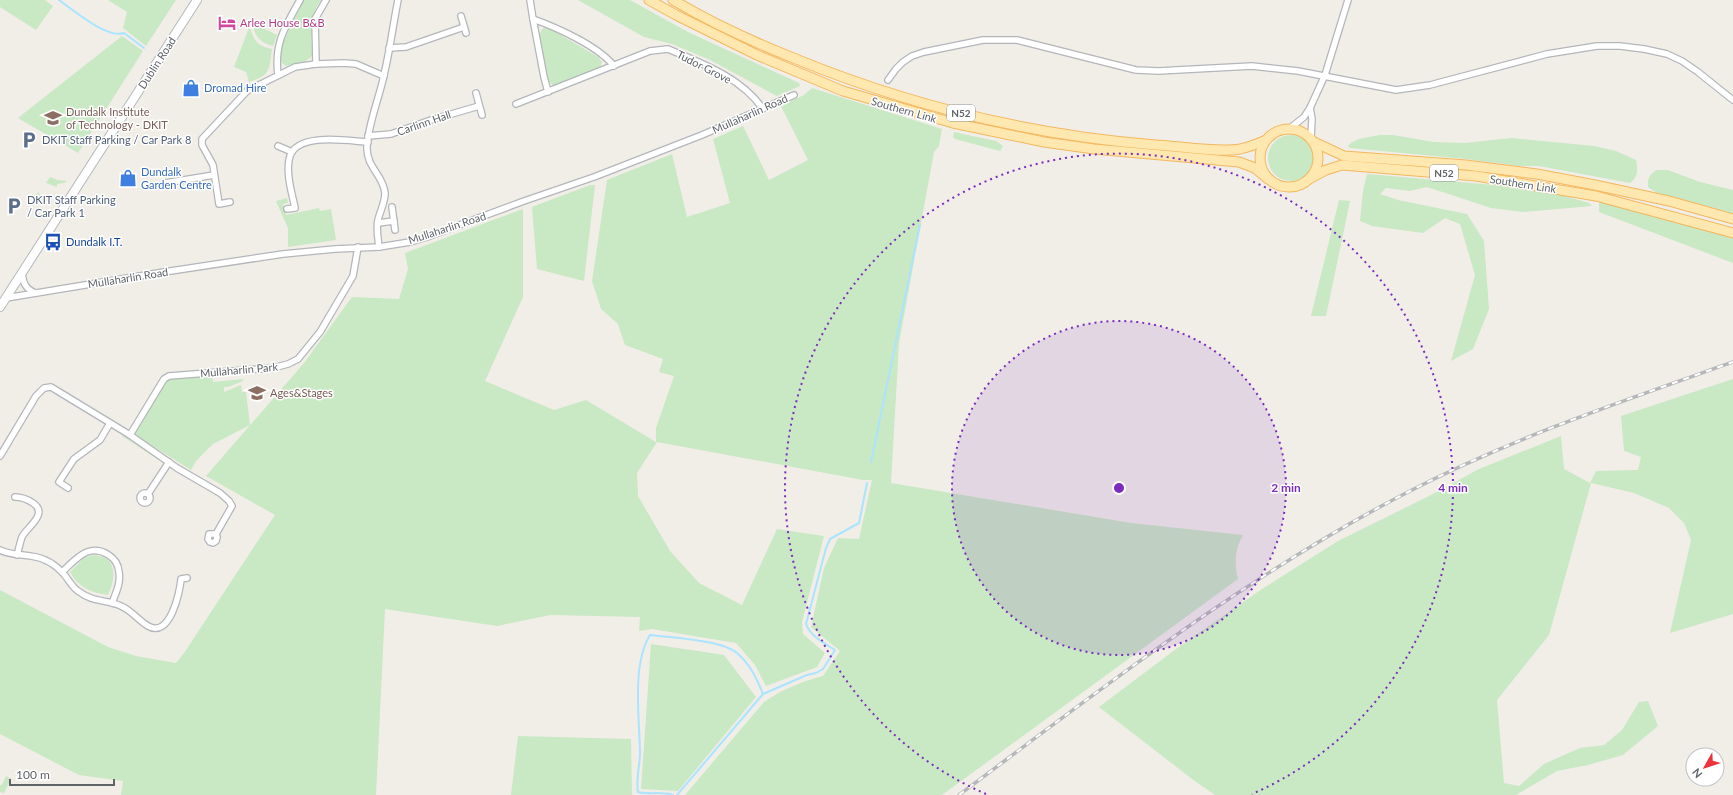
<svg xmlns="http://www.w3.org/2000/svg" width="1733" height="795" viewBox="0 0 1733 795" font-family="Lato,sans-serif">
<style>
.green{fill:#c9e8c4}
.lines{fill:none;stroke-linecap:round;stroke-linejoin:round}
.stream{stroke:#aae4ff;stroke-width:2}
.minor-casing{stroke:#b3b6ba;stroke-width:8}
.secondary-casing{stroke:#b4b8bc;stroke-width:10}
.primary-casing{stroke:#f4b75e;stroke-width:11}
.minor{stroke:#fff;stroke-width:5.5}
.secondary{stroke:#fff;stroke-width:8}
.primary{stroke:#ffe8af;stroke-width:9}
.rail-casing{stroke:#b6b7b8;stroke-width:3.5}
.rail{stroke:#fff;stroke-width:2;stroke-dasharray:6;stroke-linecap:butt}
.ring{fill:none;stroke:#7b2cbf;stroke-width:2;stroke-dasharray:2 4}
.labels{text-anchor:middle;stroke-width:3;stroke-linejoin:round;paint-order:stroke}
.shield{fill:#fff;stroke:#8f9295;stroke-width:1}
.shield-label{font-size:10px;font-weight:bold;fill:#5f6468}
.hotel-label{font-size:11px;fill:#b23c85;stroke:#fff;text-anchor:start}
.street-label{font-size:11px;fill:#5f6468;stroke:#fff}
.shop-label{font-size:11px;fill:#366cbe;stroke:#fff;text-anchor:start}
.education-label{font-size:11px;fill:#785e54;stroke:#fff;text-anchor:start}
.service-label{font-size:11px;fill:#4e5e75;stroke:#fff;text-anchor:start}
.transit-label{font-size:11px;fill:#164399;stroke:#fff;text-anchor:start}
.centre{fill:#7b2cbf;stroke:#fff;stroke-width:2}
.ring-label{font-size:12px;text-anchor:middle;font-weight:bold;fill:#7b2cbf;stroke:#fff;stroke-width:3;stroke-linejoin:round;paint-order:stroke}
</style>
<rect width="100%" height="100%" fill="#f1eee8"/>
<g class="green">
<polygon points="0,0 45,0 53,6 36,30 0,7"/>
<polygon points="108,0 176,0 146,46 123,28 127,12"/>
<path d="M304 0H321C308 16 312 37 312 56L305 62 286 66C284 64 281 63 280 59 278 49 298 11 304 0Z"/>
<polygon points="578,0 630,0 688,32 799,83 800,86 777,96 710,60 672,44 644,37"/>
<path d="M253 23 277 35 273 46C260 43 254 36 253 23Z"/>
<path d="M250 25C252 40 258 46 272 49 269 70 271 75 249 82L246 72 234 67Z"/>
<polygon points="543,28 549,28 598,57 602,62 600,68 554,86 547,80 539,35"/>
<polygon points="122,36 143,51 78,153 18,118"/>
<path d="M812 88 942 129 939 146 934 152 899 343 891 483 1131 523 1243 535C1235 550 1234 562 1238 579L942 795H685L764 702C781 690 803 681 823 676L840 651 811 627 824 568 838 538 859 539 872 480H863L657 442 637 473 638 496 670 551 699 583 742 605 777 529 824 536 802 622 803 634 825 653 817 667 766 686 755 665 736 643 652 629 639 631 640 617 550 615 497 626 385 609 376 795H121L123 781 79 775 0 734V590L108 647 136 656 176 663 184 653 275 515 206 476 304 363 352 297 399 299 408 269 405 253 523 209V297L485 381 554 410 586 400 656 442V428L674 376 659 372 663 359 625 345 618 324 601 309 592 281 607 180 672 154 687 217 730 203 713 139 743 126 769 180 808 160 781 106 804 95Z"/>
<polygon points="954,132 996,141 1003,146 1000,151 955,139 953,137"/>
<path d="M1380 135H1393L1434 142 1465 143 1511 138 1594 146 1616 151 1636 160C1638 170 1638 177 1630 183L1539 166H1519L1466 159 1350 148 1348 146C1354 138 1371 137 1380 135Z"/>
<circle cx="1291" cy="158" r="23"/>
<path d="M1657 170H1668L1700 182 1733 190V213L1657 193 1648 187C1647 178 1650 174 1657 170Z"/>
<polygon points="1367,174 1540,189 1589,203 1592,206 1523,212 1491,208 1427,187 1410,191 1386,188 1380,194 1398,200 1467,214 1484,241 1489,309 1473,349 1451,361 1475,275 1460,224 1445,218 1423,233 1372,226 1360,221 1363,191"/>
<polygon points="50,177 58,180 67,181 64,183 57,184 57,187 46,183"/>
<polygon points="590,185 595,185 584,281 537,269 532,207"/>
<polygon points="38,192 44,200 45,204 40,205 33,198"/>
<polygon points="287,198 288,203 283,204 286,215 319,208 320,211 331,209 336,240 288,247 288,228 276,201"/>
<polygon points="1339,200 1350,201 1326,316 1311,316"/>
<polygon points="1599,201 1733,237 1733,263 1599,212"/>
<polygon points="212,375 213,382 243,379 243,381 228,387 224,387 224,392 241,385 242,392 246,392 250,425 213,444 196,461 191,470 138,437 135,433 163,384 168,379"/>
<polygon points="1733,379 1733,614 1670,633 1691,540 1684,523 1669,508 1634,493 1591,483 1549,635 1497,700 1504,783 1519,786 1544,764 1580,748 1604,745 1622,730 1639,702 1648,701 1658,726 1623,755 1588,765 1557,771 1516,795 1215,795 1192,779 1099,707 1180,646 1262,589 1338,541 1429,496 1479,469 1561,436 1564,469 1590,483 1596,471 1638,470 1641,457 1624,451 1621,416"/>
<polygon points="122,435 159,458 162,462 122,436"/>
<path d="M93 555C118 556 116 578 108 595 91 593 78 587 70 572L84 558Z"/>
<polygon points="651,644 724,655 756,697 678,791 641,789"/>
<polygon points="518,736 631,739 632,795 511,795"/>
<polygon points="6,776 11,779 4,793 0,792 0,785 2,785"/>
</g>
<g class="lines">
<g class="stream">
<path d="M59 0C73 10 107 39 124 33L144 48"/>
<polyline points="871,462 920,225"/>
<path d="M673 795C662 791 646 795 638 792 636 781 639 768 640 756 640 720 631 666 650 635 672 638 722 640 737 653 750 664 757 679 763 694"/>
<path d="M677 795 763 694 807 675 816 673 823 669 835 650C824 643 810 636 806 624L826 548 830 539 859 523 867 483"/>
</g>
<g class="minor-casing">
<g id="minor">
<polyline points="530,0 533,19"/>
<polyline points="461,16 466,33"/>
<polyline points="389,48 406,47 464,27"/>
<polyline points="316,64 315,19 326,0"/>
<path d="M278 75C274 43 285 27 300 0"/>
<polyline points="888,80 896,69 903,62 912,56 924,52 983,40 1017,40 1136,70 1158,71 1252,66 1298,71 1396,90 1430,85 1547,54 1597,46 1620,46 1644,49 1667,54 1682,61 1698,72 1733,100"/>
<path d="M548 92 544 77 533 19C558 28 598 46 614 66"/>
<polyline points="476,93 482,115"/>
<path d="M516 104 650 51 668 49C702 63 742 78 763 109"/>
<polyline points="1310,108 1312,119 1311,138"/>
<polyline points="1289,129 1304,117 1310,108 1325,75 1348,0"/>
<polyline points="368,136 391,134 431,120 479,106"/>
<polyline points="278,146 292,152"/>
<polyline points="165,183 214,175"/>
<polyline points="230,202 219,204 213,165 202,145 202,139 247,91 295,67 316,64 344,63 356,64 384,76"/>
<polyline points="392,207 395,230"/>
<path d="M287 209 295 208C292 193 285 172 290 156 298 132 349 141 368 142"/>
<polyline points="378,223 394,221"/>
<path d="M379 247C378 238 376 228 378 220 380 211 385 203 385 193 383 174 366 168 367 146 369 121 379 99 384 75 390 50 393 25 398 0"/>
<path d="M22 272C23 283 25 288 35 293"/>
<polyline points="6,298 164,272 283,254 335,249 379,247 410,242 427,237 524,201 594,177 702,135 794,95"/>
<polyline points="130,435 164,379 169,376 273,368 288,364 298,359 320,332 353,276 358,247"/>
<polyline points="0,456 36,396 44,388 51,387 130,435 177,468 220,493 229,501 232,506 216,534 217,537 216,541 213,543 210,542 208,539 209,534 216,534"/>
<polyline points="68,488 59,482 74,459 100,440 110,423"/>
<circle cx="145" cy="498" r="5"/>
<polyline points="148,494 169,462"/>
<path d="M15 497C22 497 27 499 33 503 49 514 27 527 22 537 20 542 19 549 17 555"/>
<path d="M0 550C14 557 31 553 45 560 50 562 58 568 62 572 68 578 71 586 78 591 94 603 105 599 121 606 131 610 138 620 148 626 170 639 180 592 181 579L187 578"/>
<path d="M62 572C70 565 77 556 87 552 101 547 118 557 119 572 121 582 116 593 112 603"/>
</g>
</g>
<g class="secondary-casing">
<polyline id="secondary" points="0,307 197,0"/>
</g>
<g class="primary-casing">
<g id="primary">
<polyline points="649,0 676,15 757,55 843,91 953,123 1044,142 1094,149 1239,162 1255,168 1268,179"/>
<path d="M673 0C710 22 751 41 791 57 907 105 1030 135 1156 145 1180 146 1217 153 1240 149 1249 147 1257 144 1266 140"/>
<circle cx="1289" cy="158" r="29"/>
<polyline points="1314,142 1344,156 1466,165 1537,174 1595,185 1669,201 1733,219"/>
<polyline points="1311,178 1326,170 1342,165 1476,176 1596,196 1733,233"/>
</g>
</g>
<use href="#minor" class="minor"/>
<use href="#secondary" class="secondary"/>
<use href="#primary" class="primary"/>
<g class="rail-casing">
<path id="rail" d="M959 795C1104 687 1247 575 1408 492 1512 438 1623 401 1733 362"/>
</g>
<use href="#rail" class="rail"/>
</g>
<circle cx="1119" cy="488" r="167" fill="#7b2cbf" fill-opacity=".12"/>
<g class="ring">
<circle cx="1119" cy="488" r="167"/>
<path d="M986 794A334 334 0 1 1 1252 794"/>
</g>
<defs>
<g id="hotel-bare" transform="scale(1.38)"><path d="M-6-4.5h1.5V1H6V5H4.5V3h-9V5H-6ZM-4 0a1.8 1.8 0 1 1 3.6 0ZM.5 0V-2.5h3Q6-2.5 6 0Z" fill="#d1479c" stroke="#fff" stroke-width="2.5" paint-order="stroke"/></g>
<g id="shop-bare" transform="scale(1.38)"><path d="M-5-2.5h2.3a2.7 3.5 0 0 1 5.4 0H5L5.5 6h-11ZM-1.5-2.5h3a1.5 2.3 0 0 0-3 0Z" fill="#3f7fe0" stroke="#fff" stroke-width="2.5" paint-order="stroke"/></g>
<g id="university-bare" transform="scale(1.38)"><path d="M0-5L7-2L0 1L-7-2ZM-4 1L0 2.5L4 1V4Q0 6-4 4Z" fill="#8d6e63" stroke="#fff" stroke-width="2.5" paint-order="stroke"/></g>
<g id="parking-bare" transform="scale(1.38)"><path d="M-3.5-5.5H1a3.5 3.5 0 0 1 0 7H-1V5.5H-3.5ZM-1-3.4V-.6H.8a1.4 1.4 0 0 0 0-2.8Z" fill="#5c6f8a" stroke="#fff" stroke-width="2.5" paint-order="stroke"/></g>
<g id="bus-bare" transform="scale(1.38)"><path d="M-5-6H5V4H4V6H2V4H-2V6H-4V4H-5ZM-3.5-4V0h7V-4ZM-3.5 1.2v1.5H-2V1.2ZM2 1.2v1.5H3.5V1.2Z" fill="#1a4fb4" stroke="#fff" stroke-width="2.5" paint-order="stroke"/></g>
<g id="school-bare" transform="scale(1.38)"><path d="M0-5L7-2L0 1L-7-2ZM-4 1L0 2.5L4 1V4Q0 6-4 4Z" fill="#8d6e63" stroke="#fff" stroke-width="2.5" paint-order="stroke"/></g>
</defs>
<g fill-rule="evenodd">
<use href="#hotel-bare" x="227" y="23"/>
<use href="#shop-bare" x="191" y="88"/>
<use href="#university-bare" x="53" y="118"/>
<use href="#parking-bare" x="29" y="140"/>
<use href="#shop-bare" x="128" y="178"/>
<use href="#parking-bare" x="14" y="206"/>
<use href="#bus-bare" x="53" y="242"/>
<use href="#school-bare" x="257" y="393"/>
</g>
<g class="labels">
<g class="shield">
<rect x="947" y="105" width="28" height="16" rx="3"/>
<rect x="1430" y="165" width="28" height="16" rx="3"/>
</g>
<g class="shield-label">
<text x="961" y="117">N52</text>
<text x="1444" y="177">N52</text>
</g>
<g class="hotel-label">
<text x="240" y="27">Arlee House B&amp;B</text>
</g>
<g class="street-label">
<text transform="translate(157 63) rotate(-57)" y="4">Dublin Road</text>
<text transform="translate(704 67) rotate(27)" y="4">Tudor Grove</text>
<text transform="translate(904 110) rotate(16)" y="4">Southern Link</text>
<text transform="translate(750 114) rotate(-24)" y="4">Mullaharlin Road</text>
<text transform="translate(424 123) rotate(-19)" y="4">Carlinn Hall</text>
<text transform="translate(1523 184) rotate(9)" y="4">Southern Link</text>
<text transform="translate(447 228) rotate(-18)" y="4">Mullaharlin Road</text>
<text transform="translate(128 278) rotate(-9)" y="4">Mullaharlin Road</text>
<text transform="translate(239 370) rotate(-5)" y="4">Mullaharlin Park</text>
</g>
<g class="shop-label">
<text x="204" y="92">Dromad Hire</text>
<text x="141" y="176">Dundalk<tspan x="141" dy="13">Garden Centre</tspan></text>
</g>
<g class="education-label">
<text x="66" y="116">Dundalk Institute<tspan x="66" dy="13">of Technology - DKIT</tspan></text>
<text x="270" y="397">Ages&amp;Stages</text>
</g>
<g class="service-label">
<text x="42" y="144">DKIT Staff Parking / Car Park 8</text>
<text x="27" y="204">DKIT Staff Parking<tspan x="27" dy="13">/ Car Park 1</tspan></text>
</g>
<g class="transit-label">
<text x="66" y="246">Dundalk I.T.</text>
</g>
</g>
<circle cx="1119" cy="488" r="6" class="centre"/>
<g class="ring-label">
<text x="1286" y="492">2 min</text>
<text x="1453" y="492">4 min</text>
</g>
<g transform="translate(1705 767) rotate(231)"><circle r="19" fill="#ffffff" stroke="#bfc1c3"/>
<path d="M0-3L7 15L0 10L-7 15Z" fill="#ec323b"/>
<text y="-6" font-size="11" font-weight="bold" text-anchor="middle" fill="#5f6468">N</text>
</g>
<path d="M10 779v6h104v-6" fill="none" stroke="#5f6468" stroke-width="2"/>
<text x="16" y="779" font-size="12" fill="#5f6468" stroke="#ffffff" stroke-width="3" paint-order="stroke">100 m</text>
</svg>
